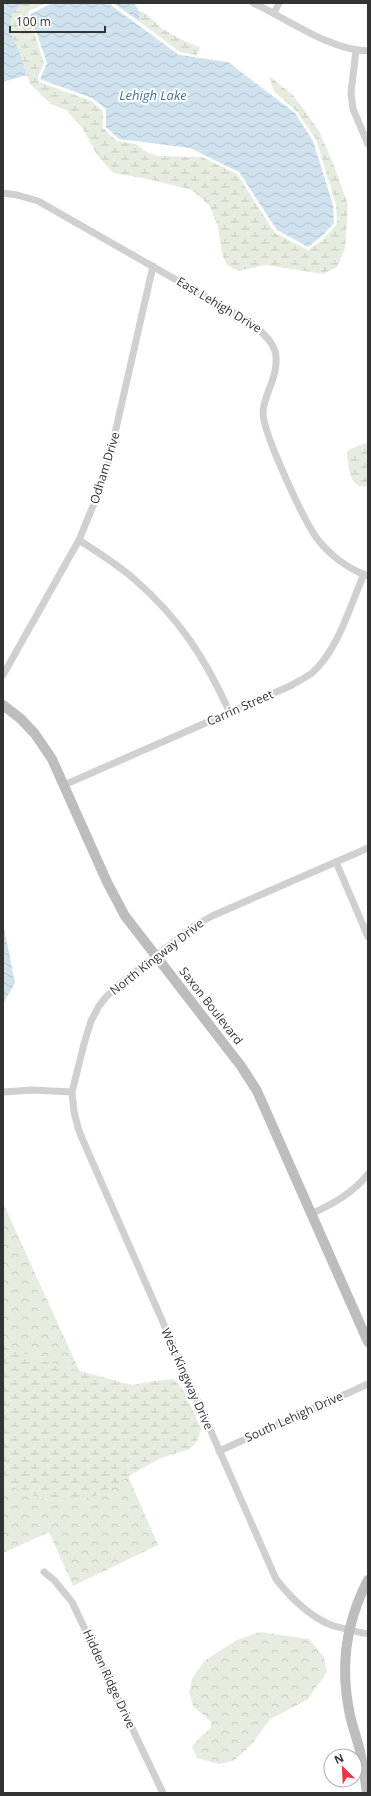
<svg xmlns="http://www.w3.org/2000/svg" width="371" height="1796" viewBox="0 0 371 1796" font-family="'Open Sans',sans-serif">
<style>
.forest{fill:url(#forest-crowns)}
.wetland{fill:url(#wetland-marsh)}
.water{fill:url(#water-waves)}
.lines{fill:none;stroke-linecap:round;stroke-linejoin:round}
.street{stroke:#d0d0d0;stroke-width:7}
.secondary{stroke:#bdbdbd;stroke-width:10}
.labels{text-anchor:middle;stroke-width:4;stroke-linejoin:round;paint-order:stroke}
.street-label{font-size:12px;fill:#333;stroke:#fff}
.water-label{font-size:13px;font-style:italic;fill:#3f7597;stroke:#fff}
</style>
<defs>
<pattern id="forest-crowns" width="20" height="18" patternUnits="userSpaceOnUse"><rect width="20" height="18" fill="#e6ecdf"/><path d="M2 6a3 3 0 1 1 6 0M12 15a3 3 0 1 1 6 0" fill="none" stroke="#c6cbc0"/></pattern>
<pattern id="wetland-marsh" width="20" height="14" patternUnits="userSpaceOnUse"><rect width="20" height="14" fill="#e6ecdf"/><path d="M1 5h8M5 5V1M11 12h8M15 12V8" fill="none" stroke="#c6cbc0"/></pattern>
<pattern id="water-waves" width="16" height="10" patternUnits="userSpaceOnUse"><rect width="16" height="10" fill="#cfe2ee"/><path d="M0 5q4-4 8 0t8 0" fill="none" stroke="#b2c2cd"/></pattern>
</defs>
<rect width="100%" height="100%" fill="#fff"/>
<g class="forest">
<polygon points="3,1203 80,1372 50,1363 3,1346"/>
<polygon points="128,1476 158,1545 73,1586 49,1532 3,1553 3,1480 24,1493 52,1501 85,1499 101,1494"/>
<polygon points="260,1632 309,1639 324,1657 327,1672 307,1700 270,1719 251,1745 235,1760 219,1764 197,1758 192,1747 201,1736 211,1728 211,1722 193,1706 189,1692 192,1679 204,1661 237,1640"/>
</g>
<g class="wetland">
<polygon points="25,3 46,3 29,11 28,14 44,63 38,77 39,82 91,101 103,111 103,128 117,141 136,144 145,151 158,156 202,157 237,174 275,233 308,250 324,239 337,224 336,205 316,139 297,112 274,91 269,76 293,95 319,131 335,168 348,205 345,248 337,267 323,274 266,265 238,271 227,265 222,254 218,226 209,205 192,190 148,179 113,173 97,155 83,129 66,110 51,104 30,84 18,48 10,31 13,11"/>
<path d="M139 11C151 14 153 22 163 29 175 36 187 43 200 47L197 55 180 52 140 22Z"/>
<path d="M368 442V486C355 489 352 480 349 469 348 461 346 458 348 450Z"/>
<polygon points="3,1346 50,1363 132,1385 154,1381 173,1379 182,1388 201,1428 198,1440 190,1449 161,1458 134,1473 101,1494 85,1499 52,1501 24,1493 3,1480"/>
</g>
<g class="water">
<polygon points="3,3 25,3 13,11 10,31 18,48 27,75 3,82"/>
<polygon points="53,3 108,3 179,55 228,62 295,113 313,141 333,205 334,223 322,236 308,247 277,230 239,172 190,148 119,139 106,127 106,109 92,98 40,79 47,63 30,14"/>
<polygon points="113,3 134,3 139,11 140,22"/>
<polygon points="3,923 15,983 3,1004"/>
</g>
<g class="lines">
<g class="street">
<path d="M253 3C288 19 329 50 368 51"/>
<polyline points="274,13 279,3"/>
<polyline points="356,50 351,93 353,109 368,144"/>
<path d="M3 193 17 195 38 201 250 322C276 343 283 354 270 387 267 395 263 404 263 413 263 433 305 524 319 541 331 556 350 570 368 576"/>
<path d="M79 540C97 552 117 564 134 579 180 619 205 658 230 713"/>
<polyline points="3,675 79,540 105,477 153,266"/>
<path d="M64 785 290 686C297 682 305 678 312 673 338 650 350 606 364 574"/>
<path d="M368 848 212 916 194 926 120 984 106 997 99 1006 91 1021 84 1044 72 1092 74 1112 79 1131 88 1152 276 1579C290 1597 309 1616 331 1625 343 1629 356 1631 368 1634"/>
<polyline points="336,862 368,937"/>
<polyline points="3,1092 32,1090 72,1092"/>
<path d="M311 1214C333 1204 353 1193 368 1174"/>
<polyline points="219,1451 368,1384"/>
<polyline points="44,1572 54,1580 72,1602 163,1793"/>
</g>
<g class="secondary">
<polyline points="3,705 21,719 35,734 52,759 107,882 125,916 241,1066 257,1091 368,1342"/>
<path d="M367 1793C365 1779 363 1765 360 1751 357 1737 351 1724 349 1710 340 1664 346 1622 368 1580"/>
</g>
</g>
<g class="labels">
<g class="street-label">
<text transform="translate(219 305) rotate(31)" y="4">East Lehigh Drive</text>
<text transform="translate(105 468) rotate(-73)" y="4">Odham Drive</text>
<text transform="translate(240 708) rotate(-24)" y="4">Carrin Street</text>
<text transform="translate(157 957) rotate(-38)" y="4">North Kingway Drive</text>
<text transform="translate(211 1006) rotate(52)" y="4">Saxon Boulevard</text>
<text transform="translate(187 1379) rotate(66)" y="4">West Kingway Drive</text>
<text transform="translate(294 1417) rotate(-24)" y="4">South Lehigh Drive</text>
<text transform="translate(109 1679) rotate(65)" y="4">Hidden Ridge Drive</text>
</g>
<g class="water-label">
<text x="153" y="100">Lehigh Lake</text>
</g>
</g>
<rect width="371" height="1796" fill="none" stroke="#333333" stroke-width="8"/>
<g transform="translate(343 1768) rotate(336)"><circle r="19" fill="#ffffff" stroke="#adadad"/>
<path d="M0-3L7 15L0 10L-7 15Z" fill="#e63946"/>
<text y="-6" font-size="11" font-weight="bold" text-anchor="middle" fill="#333333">N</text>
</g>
<path d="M10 26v6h95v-6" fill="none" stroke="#333333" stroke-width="2"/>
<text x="16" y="26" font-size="12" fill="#333333" stroke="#ffffff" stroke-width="3" paint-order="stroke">100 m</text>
</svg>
